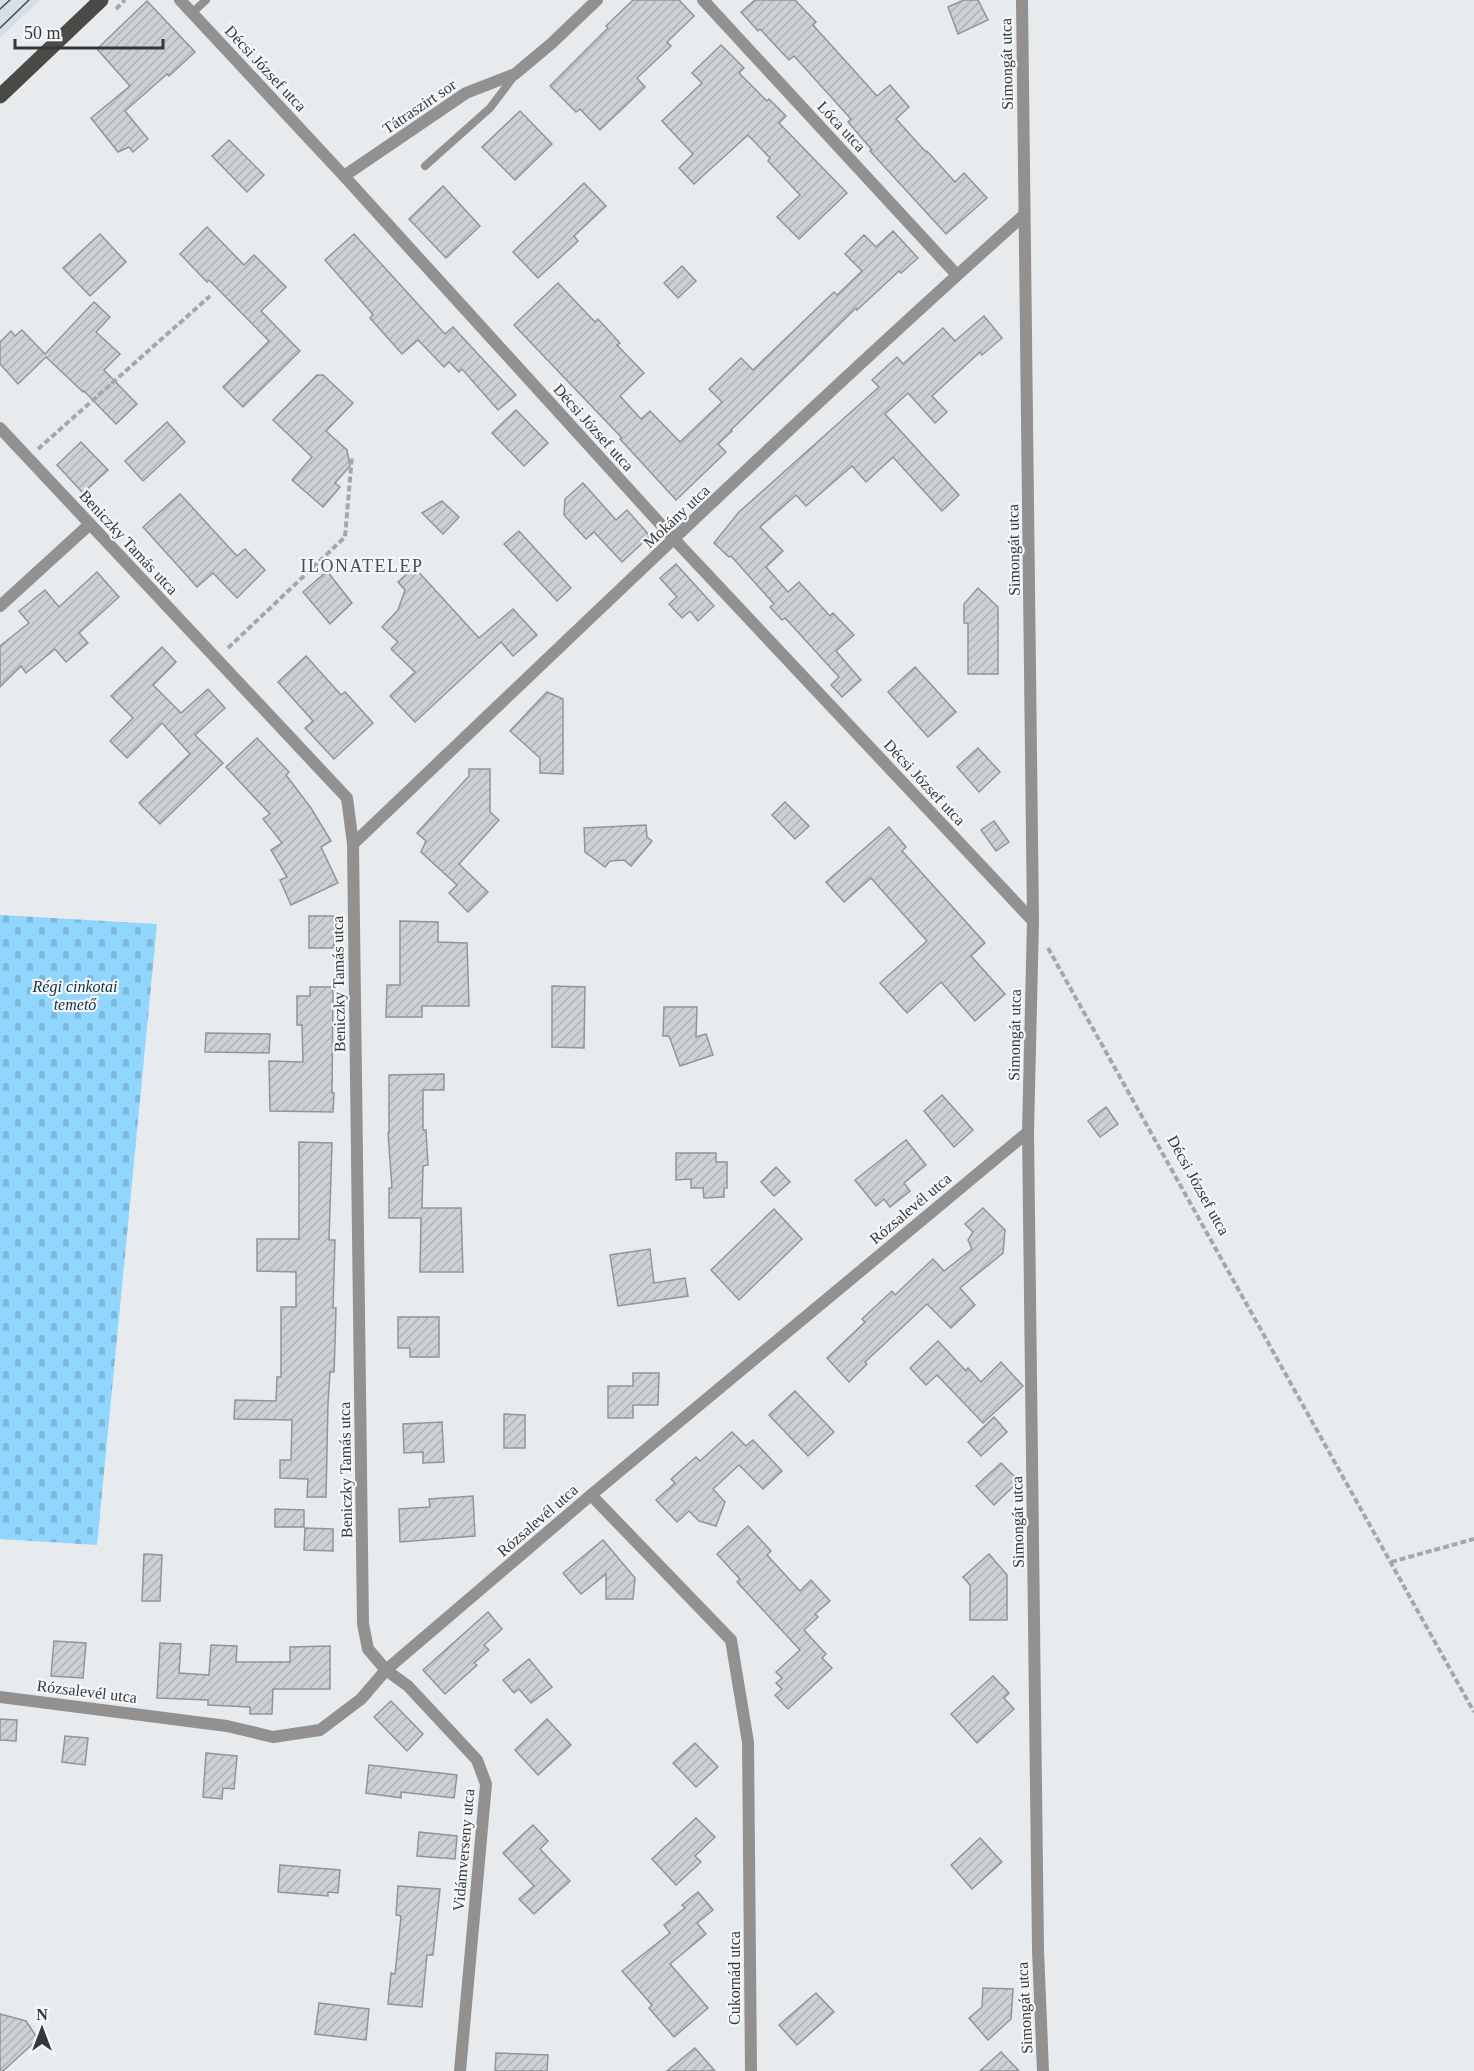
<svg xmlns="http://www.w3.org/2000/svg" width="1474" height="2071" viewBox="0 0 1474 2071" font-family="'Times New Roman',serif">
<style>
.built{fill:#d4e0e6}
.cemetery{fill:url(#cemetery-stones)}
.building{fill:url(#building-hatch);stroke:#919598;stroke-width:1.5}
.lines{fill:none;stroke-linecap:round;stroke-linejoin:round}
.path{stroke:#a4a8aa;stroke-width:4;stroke-dasharray:6 3;stroke-linecap:butt}
.service{stroke:#929190;stroke-width:8}
.minor{stroke:#929190;stroke-width:12}
.primary{stroke:#4b4a47;stroke-width:15}
.tram{stroke:#47494b;stroke-width:1.5}
.labels{text-anchor:middle;stroke-width:4.5;stroke-linejoin:round;paint-order:stroke}
.street-label{font-size:16px;fill:#353738;stroke:#f4f8fb}
.park-label{font-size:16px;font-style:italic;fill:#0b3043;stroke:#f4f8fb}
.neighbourhood-label{font-size:18px;letter-spacing:1.5px;fill:#4b4e51;stroke:#f4f8fb}
</style>
<defs>
<pattern id="cemetery-stones" width="16" height="16" patternUnits="userSpaceOnUse" patternTransform="scale(1.5)"><rect width="16" height="16" fill="#90d6ff"/><path d="M2 7V4a2 2 0 0 1 4 0v3zM10 15v-3a2 2 0 0 1 4 0v3z" fill="#7db8db"/></pattern>
<pattern id="building-hatch" width="6" height="6" patternUnits="userSpaceOnUse" patternTransform="scale(1.5)"><rect width="6" height="6" fill="#cdd1d4"/><path d="M-1 1l2-2M0 6l6-6M5 7l2-2" fill="none" stroke="#b1b4b7"/></pattern>
</defs>
<rect width="100%" height="100%" fill="#e7ebee"/>
<polygon class="built" points="0,0 40,0 0,38"/>
<polygon class="cemetery" points="0,915 157,924 97,1545 0,1539"/>
<g class="building">
<polygon points="633,0 679,0 694,16 667,42 671,46 637,78 645,87 600,130 580,109 576,112 550,86 608,28 606,26"/>
<polygon points="755,0 795,0 816,22 813,25 877,96 890,85 909,107 896,119 926,152 927,151 955,182 964,173 987,198 946,234 870,151 872,150 848,122 851,119 794,56 789,60 760,29 758,31 741,12"/>
<polygon points="964,0 978,0 988,20 958,34 948,7"/>
<polygon points="147,1 195,52 169,76 167,74 125,111 148,139 133,152 129,147 118,152 91,118 130,86 97,49"/>
<polygon points="721,45 744,68 739,73 767,101 769,99 786,116 779,123 847,193 799,239 777,217 800,195 768,161 770,158 748,135 694,184 679,168 693,154 662,121 702,83 692,73"/>
<polygon points="520,111 552,144 515,180 482,147"/>
<polygon points="229,140 264,175 247,192 212,156"/>
<polygon points="584,183 606,206 574,236 578,241 538,278 513,252"/>
<polygon points="443,186 480,226 446,258 409,219"/>
<polygon points="207,227 244,265 254,255 286,287 261,311 300,351 243,407 223,387 269,341 209,280 207,282 180,254"/>
<polygon points="893,231 918,258 901,273 899,271 857,310 856,308 731,430 732,431 718,444 726,452 676,500 620,439 622,438 514,325 558,283 595,322 598,319 620,343 617,345 644,373 620,396 641,419 650,411 680,442 722,402 709,389 741,358 753,370 834,292 837,295 862,271 845,254 864,235 876,247"/>
<polygon points="100,234 126,262 90,296 63,268"/>
<polygon points="354,234 445,334 453,327 516,395 498,410 462,369 459,372 449,362 444,367 418,340 402,354 370,318 373,315 370,311 325,260"/>
<polygon points="682,266 696,281 678,298 664,283"/>
<polygon points="94,302 110,317 96,332 120,354 104,370 137,404 116,424 84,391 83,392 46,357 18,384 0,364 0,342 11,331 15,336 22,330 45,354"/>
<polygon points="984,316 1002,338 982,355 980,352 932,396 947,412 935,423 908,393 885,414 959,495 942,511 893,457 866,482 852,466 806,506 796,495 760,527 783,551 766,567 788,592 799,582 830,616 833,613 854,635 836,651 861,680 842,697 831,685 839,677 785,618 782,620 770,607 774,604 731,556 729,557 714,543 739,512 879,387 872,380 897,357 903,364 943,328 955,341"/>
<polygon points="317,375 323,375 353,403 326,431 347,450 350,466 335,483 340,487 323,507 292,480 312,457 273,420"/>
<polygon points="516,410 548,443 524,466 492,433"/>
<polygon points="167,422 185,442 143,481 125,461"/>
<polygon points="81,442 108,470 83,493 57,465"/>
<polygon points="583,483 616,520 627,510 650,536 622,562 594,532 586,539 564,515 565,499"/>
<polygon points="180,494 237,556 245,549 265,570 237,598 213,573 197,587 143,527"/>
<polygon points="442,501 459,517 443,534 422,513"/>
<polygon points="519,531 571,588 557,601 504,544"/>
<polygon points="676,564 714,606 698,621 690,611 682,618 669,604 677,597 660,578"/>
<polygon points="414,567 479,638 513,609 537,635 513,656 501,642 415,722 390,696 415,672 391,649 398,642 382,627 398,610 405,590 398,582"/>
<polygon points="327,571 352,603 330,624 303,592"/>
<polygon points="97,572 119,597 79,633 88,643 66,662 55,649 26,673 21,666 0,687 0,646 29,623 19,611 45,590 59,607"/>
<polygon points="978,588 998,607 998,674 968,674 968,623 964,623 964,604"/>
<polygon points="162,647 176,662 153,685 181,713 208,689 225,708 195,735 223,763 160,824 139,803 190,754 162,723 127,758 110,741 133,718 111,696"/>
<polygon points="306,656 341,695 345,692 373,723 334,759 305,728 313,721 278,682"/>
<polygon points="915,667 956,712 928,737 888,692"/>
<polygon points="547,692 563,699 563,774 540,773 540,758 510,731"/>
<polygon points="257,738 289,772 286,775 311,808 331,841 321,847 338,883 291,905 280,880 287,877 271,850 282,843 263,819 270,814 226,767"/>
<polygon points="978,748 1000,772 979,792 957,767"/>
<polygon points="469,769 490,769 490,812 499,820 459,864 488,892 468,912 449,893 457,885 421,852 426,841 417,833 469,776"/>
<polygon points="785,802 809,826 795,839 772,815"/>
<polygon points="994,821 1009,842 996,851 981,830"/>
<polygon points="646,825 647,837 652,841 631,866 624,860 610,861 605,867 585,852 584,828"/>
<polygon points="889,827 906,847 902,851 985,943 971,956 1005,994 975,1021 941,982 907,1013 880,983 927,941 871,878 844,902 826,882"/>
<rect x="309" y="916" width="25" height="32"/>
<polygon points="400,921 438,922 438,942 467,943 469,1006 422,1006 422,1017 386,1017 387,985 400,985"/>
<polygon points="552,986 585,987 584,1048 552,1047"/>
<polygon points="310,987 333,987 332,1093 334,1093 333,1112 270,1111 269,1061 303,1062 302,1025 297,1025 297,996 310,996"/>
<polygon points="664,1007 697,1007 696,1037 706,1034 713,1055 680,1066 669,1036 663,1036"/>
<polygon points="206,1033 270,1034 269,1053 205,1052"/>
<polygon points="444,1074 444,1090 423,1090 423,1130 426,1130 428,1165 423,1166 422,1208 461,1208 463,1272 420,1272 421,1218 389,1218 389,1188 392,1188 388,1133 389,1133 389,1075"/>
<polygon points="942,1095 973,1130 954,1147 924,1111"/>
<polygon points="1106,1107 1118,1124 1100,1137 1088,1121"/>
<polygon points="906,1140 926,1165 904,1183 910,1191 890,1207 884,1199 876,1206 855,1180"/>
<polygon points="299,1142 332,1143 329,1240 335,1240 333,1308 336,1308 335,1343 334,1372 330,1372 328,1403 326,1497 307,1497 308,1479 280,1478 280,1460 291,1460 292,1420 234,1419 235,1400 276,1401 277,1377 281,1377 281,1307 296,1307 296,1272 257,1271 257,1239 299,1239"/>
<polygon points="676,1153 716,1153 716,1162 727,1162 727,1188 724,1188 724,1197 704,1198 703,1188 691,1188 691,1179 676,1180"/>
<polygon points="776,1167 790,1182 774,1196 761,1182"/>
<polygon points="983,1208 1005,1230 1003,1253 960,1288 975,1305 951,1328 927,1304 865,1362 867,1364 849,1382 827,1358 865,1322 862,1319 892,1291 895,1295 933,1259 944,1271 972,1249 968,1240 973,1232 965,1224"/>
<polygon points="774,1209 802,1239 739,1300 711,1270"/>
<polygon points="650,1249 654,1283 685,1278 688,1296 618,1306 610,1255"/>
<polygon points="398,1317 439,1317 439,1357 410,1357 410,1348 398,1348"/>
<polygon points="938,1341 966,1371 968,1368 981,1382 1001,1362 1023,1386 983,1423 937,1375 926,1385 910,1368"/>
<polygon points="633,1373 659,1373 658,1405 633,1405 633,1418 608,1418 608,1386 633,1386"/>
<polygon points="795,1391 834,1432 808,1456 769,1415"/>
<polygon points="504,1414 525,1415 525,1448 504,1448"/>
<polygon points="994,1417 1007,1432 981,1456 968,1442"/>
<polygon points="442,1422 444,1462 423,1463 423,1452 404,1453 403,1424"/>
<polygon points="732,1432 746,1446 753,1440 782,1471 763,1489 739,1465 713,1489 725,1502 716,1526 699,1521 689,1511 677,1522 656,1500 675,1483 671,1479 696,1457 700,1461"/>
<polygon points="1001,1463 1019,1481 994,1505 976,1486"/>
<polygon points="473,1496 475,1536 400,1542 399,1509 430,1507 429,1499"/>
<polygon points="275,1509 304,1510 304,1527 275,1527"/>
<polygon points="748,1526 771,1551 767,1555 800,1591 811,1580 830,1601 815,1614 818,1617 804,1630 826,1654 822,1658 832,1668 788,1709 775,1695 782,1689 776,1683 782,1678 776,1672 800,1650 737,1582 740,1579 717,1554"/>
<polygon points="305,1528 333,1529 333,1551 304,1550"/>
<polygon points="603,1540 635,1578 633,1599 606,1599 606,1574 581,1594 563,1573"/>
<polygon points="144,1554 162,1555 160,1601 142,1601"/>
<polygon points="989,1554 1007,1575 1007,1620 970,1620 970,1585 963,1577"/>
<polygon points="488,1612 502,1629 484,1645 489,1650 474,1663 477,1665 445,1694 423,1670"/>
<polygon points="54,1641 86,1643 83,1678 51,1676"/>
<polygon points="160,1643 181,1644 179,1673 209,1675 211,1645 237,1646 236,1662 290,1662 290,1647 330,1646 330,1689 273,1689 272,1714 250,1714 250,1707 208,1705 208,1700 157,1698"/>
<polygon points="529,1659 552,1687 531,1703 519,1689 514,1693 503,1680"/>
<polygon points="993,1676 1009,1693 1004,1698 1014,1709 977,1743 951,1714"/>
<polygon points="391,1701 423,1734 407,1751 374,1717"/>
<polygon points="0,1719 17,1720 16,1741 0,1740"/>
<polygon points="547,1719 571,1745 538,1775 515,1750"/>
<polygon points="65,1736 88,1738 85,1765 62,1762"/>
<polygon points="695,1743 718,1767 696,1787 673,1763"/>
<polygon points="206,1753 237,1756 234,1789 223,1788 222,1799 203,1797"/>
<polygon points="369,1765 457,1775 454,1798 401,1792 401,1798 366,1793"/>
<polygon points="696,1818 715,1837 695,1856 701,1862 676,1885 652,1859"/>
<polygon points="533,1825 548,1841 540,1849 570,1881 534,1914 519,1899 534,1886 503,1853"/>
<polygon points="419,1832 457,1836 455,1859 417,1856"/>
<polygon points="980,1838 1002,1862 972,1889 951,1865"/>
<polygon points="280,1865 340,1870 338,1893 328,1892 328,1896 278,1892"/>
<polygon points="398,1886 440,1889 433,1955 427,1955 422,2007 388,2004 391,1973 395,1974 401,1916 396,1915"/>
<polygon points="698,1892 713,1910 697,1923 706,1934 670,1964 708,2008 674,2037 649,2008 652,2005 622,1971 670,1933 664,1925 685,1908 682,1905"/>
<polygon points="983,1988 1013,1989 1011,2019 988,2040 969,2018 982,2007"/>
<polygon points="816,1993 834,2012 797,2045 779,2025"/>
<polygon points="319,2003 369,2009 366,2040 315,2034"/>
<polygon points="0,2014 26,2021 38,2039 3,2071 0,2071"/>
<polygon points="695,2048 715,2071 667,2071"/>
<polygon points="1001,2052 1019,2071 980,2071"/>
<polygon points="496,2053 548,2055 547,2071 495,2071"/>
</g>
<g class="lines">
<g class="path">
<polyline points="116,9 125,0"/>
<polyline points="38,449 210,296"/>
<polyline points="228,648 345,537 352,456"/>
<polyline points="1048,948 1474,1712"/>
<polyline points="1391,1562 1474,1539"/>
</g>
<g class="service">
<polyline points="192,13 206,0"/>
<polyline points="425,166 490,108 515,75"/>
</g>
<g class="minor">
<polyline points="180,0 344,176 674,539 1033,921"/>
<polyline points="703,0 957,275"/>
<polyline points="1022,0 1033,921 1028,1132 1038,1950 1043,2071"/>
<polyline points="344,176 466,93 515,74 552,43 597,0"/>
<polyline points="0,428 347,798 353,844 363,1624 368,1649 386,1670 408,1686 477,1760 486,1784 460,2071"/>
<polyline points="0,606 90,524"/>
<path d="M353 844C575 633 796 419 1024 215"/>
<polyline points="591,1495 731,1640 748,1742 751,2071"/>
<polyline points="0,1697 227,1726 273,1737 320,1730 361,1699 386,1670 591,1495 1028,1132"/>
</g>
<polyline class="primary" points="0,96 101,0"/>
<g class="tram">
<polyline points="0,9 10,0"/>
<polyline points="0,28 29,0"/>
</g>
</g>
<g class="labels">
<g class="street-label">
<text transform="translate(1006 64) rotate(-91)" y="6">Simongát utca</text>
<text transform="translate(266 68) rotate(47)" y="6">Décsi József utca</text>
<text transform="translate(419 106) rotate(-34)" y="6">Tátraszirt sor</text>
<text transform="translate(842 126) rotate(47)" y="6">Lóca utca</text>
<text transform="translate(594 427) rotate(48)" y="6">Décsi József utca</text>
<text transform="translate(676 516) rotate(-43)" y="6">Mokány utca</text>
<text transform="translate(129 542) rotate(47)" y="6">Beniczky Tamás utca</text>
<text transform="translate(1013 550) rotate(-91)" y="6">Simongát utca</text>
<text transform="translate(925 782) rotate(47)" y="6">Décsi József utca</text>
<text transform="translate(338 984) rotate(-91)" y="6">Beniczky Tamás utca</text>
<text transform="translate(1014 1035) rotate(-89)" y="6">Simongát utca</text>
<text transform="translate(1199 1185) rotate(61)" y="6">Décsi József utca</text>
<text transform="translate(910 1208) rotate(-40)" y="6">Rózsalevél utca</text>
<text transform="translate(345 1470) rotate(-91)" y="6">Beniczky Tamás utca</text>
<text transform="translate(537 1520) rotate(-41)" y="6">Rózsalevél utca</text>
<text transform="translate(1017 1522) rotate(-91)" y="6">Simongát utca</text>
<text transform="translate(87 1691) rotate(7)" y="6">Rózsalevél utca</text>
<text transform="translate(463 1850) rotate(-85)" y="6">Vidámverseny utca</text>
<text transform="translate(734 1978) rotate(-90)" y="6">Cukornád utca</text>
<text transform="translate(1024 2008) rotate(-93)" y="6">Simongát utca</text>
</g>
<g class="park-label">
<text x="75" y="992">Régi cinkotai<tspan x="75" dy="18">temető</tspan></text>
</g>
<g class="neighbourhood-label">
<text x="362" y="572">ILONATELEP</text>
</g>
</g>
<g transform="translate(42 2029)" stroke="#f4f8fb" stroke-width="4.5" paint-order="stroke">
<path d="M0-4.5L10 22L0 15L-10 22Z" fill="#353738"/>
<text y="-9" font-size="16" font-weight="bold" text-anchor="middle" fill="#353738">N</text>
</g>
<path d="M15 39v9h148v-9" fill="none" stroke="#353738" stroke-width="3"/>
<text x="24" y="39" font-size="18" fill="#353738" stroke="#f4f8fb" stroke-width="4.5" paint-order="stroke">50 m</text>
</svg>
